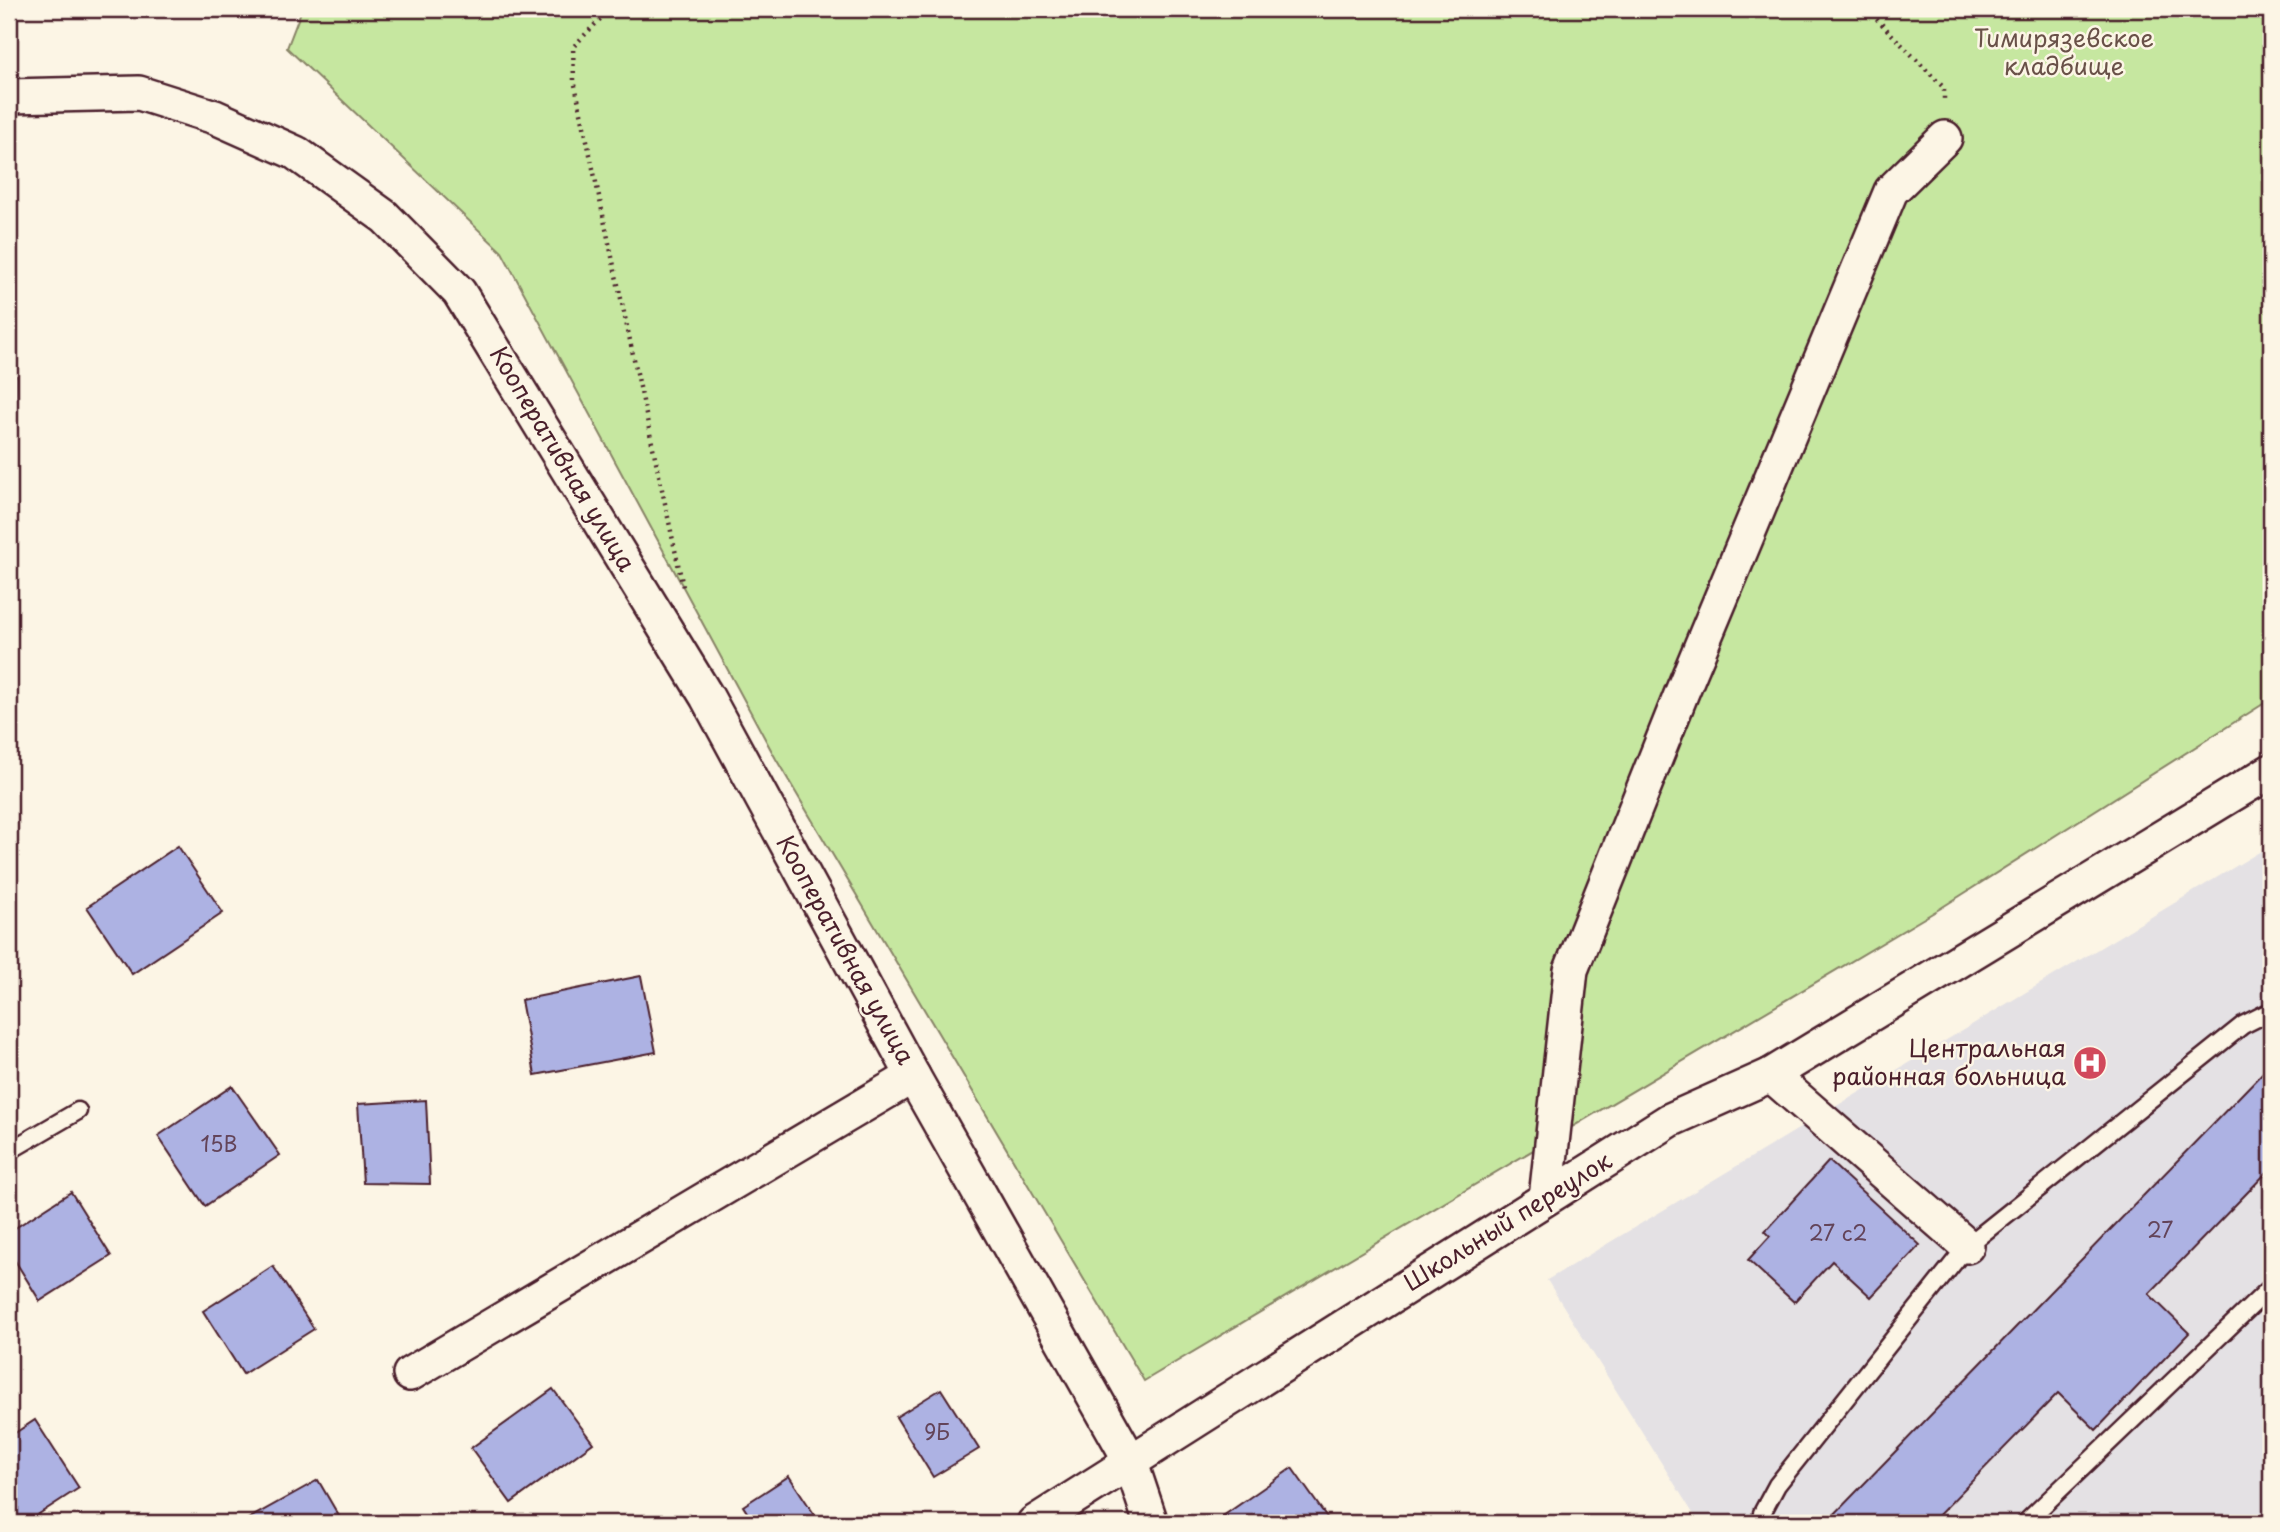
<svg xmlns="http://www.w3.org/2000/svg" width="2280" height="1532" viewBox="0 0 2280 1532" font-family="'Playpen Sans',sans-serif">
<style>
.built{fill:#e4e1e4}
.green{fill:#c6e7a0;stroke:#888366;stroke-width:2}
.building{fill:#adb2e3;stroke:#4a1f2b;stroke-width:2}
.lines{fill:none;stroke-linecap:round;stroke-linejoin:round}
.service-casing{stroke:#4a1f2b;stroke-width:21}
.minor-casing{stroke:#4a1f2b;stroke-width:38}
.path{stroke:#4a1f2b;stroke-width:4.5;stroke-dasharray:2 5;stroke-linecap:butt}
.service{stroke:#fcf5e5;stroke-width:16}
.minor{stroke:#fcf5e5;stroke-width:33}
.labels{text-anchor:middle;stroke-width:5;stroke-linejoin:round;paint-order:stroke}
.number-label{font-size:21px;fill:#634459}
.park-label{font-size:24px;fill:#695148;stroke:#fcf5e5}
.street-label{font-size:24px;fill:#4a1f2b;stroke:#fcf5e5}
.poi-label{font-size:24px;fill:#4a1f2b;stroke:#fcf5e5;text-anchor:end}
</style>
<rect width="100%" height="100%" fill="#fcf5e5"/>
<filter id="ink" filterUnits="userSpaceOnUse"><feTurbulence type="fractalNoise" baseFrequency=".0143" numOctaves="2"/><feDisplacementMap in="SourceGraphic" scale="14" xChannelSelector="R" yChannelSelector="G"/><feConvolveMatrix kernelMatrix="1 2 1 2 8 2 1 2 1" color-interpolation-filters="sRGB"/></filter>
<g filter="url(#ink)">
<polygon class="built" points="2271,845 2271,1523 1699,1523 1547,1280"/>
<polygon class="green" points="302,9 2271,9 2271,699 1941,908 1144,1381 776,759 502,252 287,48"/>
<g class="building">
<polygon points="9,376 17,376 15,435 9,435"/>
<polygon points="178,846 223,913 132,974 87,907"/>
<polygon points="641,976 656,1052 535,1075 521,1000"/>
<polygon points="2271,1064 2271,1168 2149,1294 2189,1333 2096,1430 2058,1393 1931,1523 1826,1523"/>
<polygon points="232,1086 280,1155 205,1206 158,1136"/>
<polygon points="426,1100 430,1184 363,1183 358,1104"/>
<polygon points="1829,1161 1920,1245 1871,1297 1832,1261 1794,1302 1748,1260 1770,1236 1765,1231"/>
<polygon points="71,1192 111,1256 40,1301 9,1251 9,1232"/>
<polygon points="273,1266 314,1329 243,1374 203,1311"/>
<polygon points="553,1389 593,1443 511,1503 471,1448"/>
<polygon points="941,1389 979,1449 933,1477 896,1417"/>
<polygon points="35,1420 79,1488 25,1523 9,1523 9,1437"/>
<polygon points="1292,1468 1331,1523 1228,1523 1223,1516"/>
<polygon points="789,1476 820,1523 754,1523 743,1506"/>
<polygon points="318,1480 343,1523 241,1523"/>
</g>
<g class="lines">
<g class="service-casing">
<g id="service">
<polyline points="9,1151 78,1111"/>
<polyline points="1762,1523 1762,1513 1777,1485 1967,1246 2243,1025 2271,1011"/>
<polyline points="2025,1523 2271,1287"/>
</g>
</g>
<g class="minor-casing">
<g id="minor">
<polyline points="9,96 139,93 215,117 296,153 385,217 459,292 707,697 913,1076 1130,1460 1151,1523"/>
<polyline points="1771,1075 2271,771"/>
<polyline points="1546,1198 1571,970 1682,692 1891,191 1945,138"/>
<polyline points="410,1374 913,1076"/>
<polyline points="1034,1523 1670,1120 1771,1075 1967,1246"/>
</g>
</g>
<g class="path">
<polyline points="610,9 573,47 574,80 683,587"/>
<polyline points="1867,9 1944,88 1944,103"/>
</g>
<use href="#service" class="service"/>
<use href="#minor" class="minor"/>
</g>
</g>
<defs>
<g id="hospital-disc" transform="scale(1.75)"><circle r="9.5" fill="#d1495b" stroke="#fcf5e5"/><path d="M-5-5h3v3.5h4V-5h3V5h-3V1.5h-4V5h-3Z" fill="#fff"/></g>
</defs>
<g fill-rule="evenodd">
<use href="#hospital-disc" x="2090" y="1063"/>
</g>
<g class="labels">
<g class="number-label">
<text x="219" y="1152">15В</text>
<text x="2160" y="1238">27</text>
<text x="1838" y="1241">27 с2</text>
<text x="937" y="1440">9Б</text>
</g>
<g class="park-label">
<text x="2064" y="47">Тимирязевское<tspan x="2064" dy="28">кладбище</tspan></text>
</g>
<g class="street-label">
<text transform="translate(562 459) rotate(59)" y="8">Кооперативная улица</text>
<text transform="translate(845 950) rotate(61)" y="8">Кооперативная улица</text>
<text transform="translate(1508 1222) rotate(-32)" y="8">Школьный переулок</text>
</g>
<g class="poi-label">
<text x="2066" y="1057">Центральная<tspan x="2066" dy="28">районная больница</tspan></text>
</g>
</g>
<rect width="2280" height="1532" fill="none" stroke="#fcf5e5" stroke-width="35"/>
<rect x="18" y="18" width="2245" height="1497" fill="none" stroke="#4a1f2b" stroke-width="2.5" filter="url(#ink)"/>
</svg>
